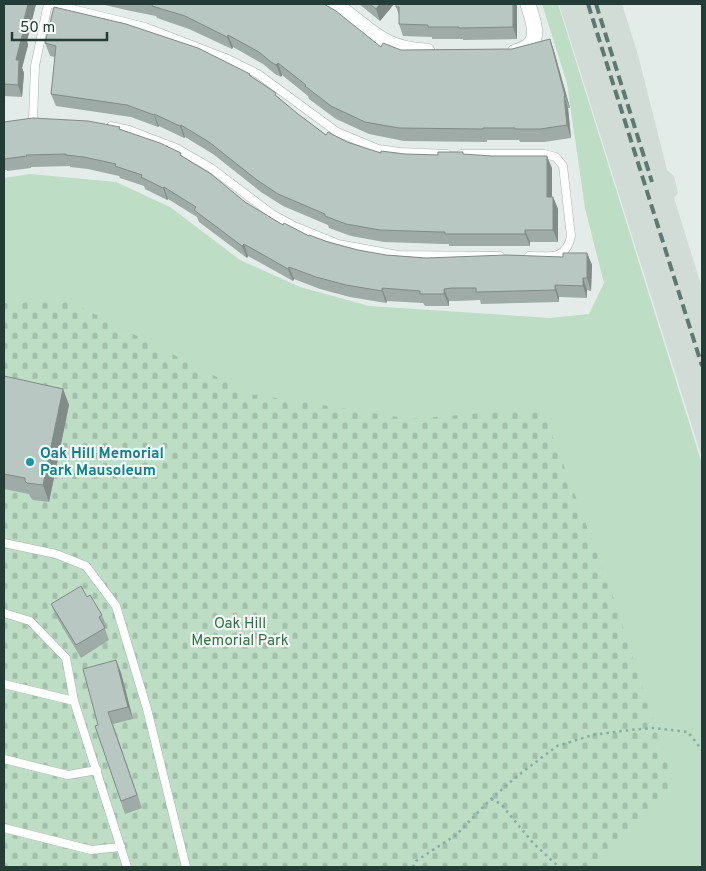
<svg xmlns="http://www.w3.org/2000/svg" width="706" height="871" viewBox="0 0 706 871" font-family="Overpass,sans-serif">
<style>
.built{fill:#d1dcd7}
.grass{fill:#bdddc5}
.cemetery{fill:url(#cemetery-stones)}
.lines{fill:none;stroke-linecap:round;stroke-linejoin:round}
.service-casing{stroke:#a6b4af;stroke-width:9}
.minor-casing{stroke:#a6b4af;stroke-width:16}
.path{stroke:#84afa1;stroke-width:2.5;stroke-dasharray:2.5 4;stroke-linecap:butt}
.service{stroke:#fff;stroke-width:8}
.minor{stroke:#fff;stroke-width:15}
.rail{stroke:#5e7971;stroke-width:4;stroke-dasharray:10 5;stroke-linecap:butt}
.wall{fill:#9eaba6}
.shaded-wall{fill:#818b87}
.building{fill:#b8c7c1;stroke:#818b87}
.culture-dot{fill:#0f9aa8;stroke:#f4f9f6;stroke-width:2}
.labels{text-anchor:middle;stroke-width:4.5;stroke-linejoin:round;paint-order:stroke}
.culture-label{font-size:15px;font-weight:bold;fill:#0d838f;stroke:#f4f9f6;text-anchor:start}
.park-label{font-size:15px;fill:#2e7347;stroke:#f4f9f6}
</style>
<defs>
<pattern id="cemetery-stones" width="16" height="16" patternUnits="userSpaceOnUse" patternTransform="scale(1.25)"><rect width="16" height="16" fill="#bdddc5"/><path d="M2 7V4a2 2 0 0 1 4 0v3zM10 15v-3a2 2 0 0 1 4 0v3z" fill="#a2bfaa"/></pattern>
</defs>
<rect width="100%" height="100%" fill="#e3ece8"/>
<polygon class="built" points="559,4 622,4 638,55 667,170 674,176 678,193 674,198 702,288 702,458"/>
<polygon class="grass" points="542,4 558,4 702,464 702,867 192,867 4,385 4,178 30,174 116,182 170,207 240,260 300,287 369,306 550,318 589,314 604,283 585,208 567,83"/>
<polygon class="cemetery" points="69,301 250,394 411,419 542,408 611,590 675,787 598,867 4,867 4,303"/>
<g class="lines">
<g class="service-casing">
<g id="service">
<polyline points="52,4 145,27 228,59 258,74 337,132 378,149 400,152 447,154"/>
<polyline points="33,119 35,66 48,4"/>
<polyline points="111,126 129,130 176,148 211,168 272,214 294,226 338,244 398,255 500,256"/>
<path d="M461 154H544L556 157 563 166 571 236C566 261 549 256 529 256"/>
<polyline points="4,543 56,554 86,566 116,606 147,709 186,867"/>
<polyline points="4,613 30,621 66,658 74,701 127,867"/>
<polyline points="4,684 74,701"/>
<polyline points="4,759 68,775 97,770"/>
<polyline points="4,828 91,850 121,847"/>
</g>
</g>
<g class="minor-casing">
<g id="minor">
<path d="M334 4C369 27 381 50 427 51"/>
<path d="M515 52C544 45 534 25 528 4"/>
</g>
</g>
<g class="path">
<polyline points="491,799 501,804 533,843 559,867"/>
<polyline points="413,867 416,861 456,835 489,801 516,777 557,746 593,735 630,730 653,728 688,732 702,750"/>
</g>
<use href="#service" class="service"/>
<use href="#minor" class="minor"/>
<g class="rail">
<polyline points="588,4 702,366"/>
<polyline points="596,4 652,182"/>
</g>
</g>
<g class="wall">
<polygon points="4,4 36,4 27,41 28,45 22,68 24,73 22,97 4,96"/>
<polygon points="101,4 324,4 381,47 401,50 512,49 550,39 554,51 570,108 568,108 571,138 544,142 520,142 519,140 487,140 487,142 404,141 369,134 336,119 309,99 308,96 282,75 281,77 275,74 263,64 233,47 232,49 189,29 157,18 156,16 126,10"/>
<polygon points="359,4 394,4 380,21"/>
<polygon points="517,4 517,39 463,40 463,39 432,39 432,37 403,36 399,24 399,15 396,7"/>
<polygon points="45,43 250,74 251,76 277,96 298,114 326,135 381,153 405,154 438,155 463,152 463,154 552,168 552,197 553,197 558,209 558,242 530,242 530,246 449,246 449,244 443,244 384,242 351,236 329,228 328,225 283,206 261,192 213,154 185,137 184,138 159,126 158,127 131,117 56,106 51,94 55,57 50,56"/>
<polygon points="4,122 120,127 120,129 182,156 245,202 283,225 309,236 358,250 386,255 426,258 563,257 587,253 592,265 591,291 587,290 587,298 559,297 559,302 481,304 480,300 457,301 449,301 449,306 425,306 423,303 387,301 386,303 350,297 320,289 294,279 293,281 248,256 247,258 199,222 197,217 168,199 167,200 145,189 144,186 120,178 119,176 88,169 70,167 70,166 31,167 31,168 7,171 7,170 4,170"/>
<polygon points="4,376 63,389 69,405 49,502 33,500 31,498 29,494 4,489"/>
<polygon points="87,597 102,615 107,628 105,629 109,640 81,658 56,616 51,604"/>
<polygon points="116,660 121,673 133,719 113,724 142,808 125,814 95,726 98,725"/>
</g>
<g class="shaded-wall">
<polygon points="28,4 36,4 27,41 28,45 22,68 24,73 22,97 18,85 16,60 21,32"/>
<polygon points="380,4 394,4 380,21 376,9"/>
<polygon points="513,4 517,4 517,39 513,27"/>
<polygon points="228,35 233,47 232,49 227,37"/>
<polygon points="550,39 554,51 570,108 565,96"/>
<polygon points="278,63 282,75 281,77 276,65"/>
<polygon points="564,96 568,108 571,138 567,125"/>
<polygon points="154,114 159,126 158,127 154,115"/>
<polygon points="181,125 185,137 184,138 180,126"/>
<polygon points="547,156 552,168 552,209 547,197"/>
<polygon points="164,187 168,199 167,200 163,188"/>
<polygon points="553,197 558,209 558,242 553,230"/>
<polygon points="525,230 530,242 530,246 525,234"/>
<polygon points="244,244 248,256 247,258 242,246"/>
<polygon points="587,253 592,265 591,291 587,278"/>
<polygon points="289,267 294,279 293,281 288,269"/>
<polygon points="583,278 587,290 587,298 583,286"/>
<polygon points="555,285 559,297 559,302 555,290"/>
<polygon points="382,288 387,301 386,303 382,291"/>
<polygon points="444,289 449,301 449,306 444,294"/>
<polygon points="63,389 69,405 49,502 43,485"/>
<polygon points="116,660 121,673 133,719 128,707"/>
</g>
<g class="building">
<polygon points="4,4 28,4 21,32 23,32 16,60 19,60 18,85 4,84"/>
<polygon points="153,4 324,4 336,11 381,47 383,43 401,50 512,49 550,39 565,96 564,96 567,125 540,129 515,129 515,128 483,128 483,129 399,128 365,122 331,106 305,86 306,85 278,63 276,65 271,62 259,52 228,35 227,37 185,16 152,6"/>
<polygon points="370,4 380,4 376,9"/>
<polygon points="396,4 513,4 513,27 459,28 459,27 428,27 428,25 399,24 399,7 396,7"/>
<polygon points="54,7 126,24 198,48 250,74 249,75 276,93 275,95 298,114 326,135 328,132 347,142 381,153 381,151 405,154 438,155 438,152 463,152 463,154 492,156 547,156 547,197 553,197 553,230 525,230 525,234 445,234 445,232 439,232 380,230 346,224 325,216 325,214 278,194 257,180 209,142 181,125 180,126 154,114 154,115 127,105 51,94 56,46 45,43"/>
<polygon points="33,118 88,121 120,127 119,129 160,143 181,153 180,155 211,174 245,202 283,225 284,223 309,236 309,235 328,242 358,250 386,255 426,258 506,255 563,257 563,253 587,253 587,278 583,278 583,286 555,285 555,290 476,292 476,288 452,288 444,289 444,294 420,294 420,291 382,288 382,291 346,285 316,277 289,267 288,269 244,244 242,246 194,210 196,207 164,187 163,188 141,177 142,175 115,166 116,164 84,157 66,155 66,154 26,155 27,156 4,159 4,122"/>
<polygon points="4,376 63,389 43,485 27,483 25,481 25,478 4,474"/>
<polygon points="81,586 87,597 90,595 102,615 99,617 105,628 76,645 51,604"/>
<polygon points="116,660 128,707 108,712 137,795 121,801 95,726 98,725 83,669"/>
</g>
<circle class="culture-dot" cx="30" cy="462" r="5"/>
<g class="labels">
<g class="culture-label">
<text x="40" y="458">Oak Hill Memorial<tspan x="40" dy="17">Park Mausoleum</tspan></text>
</g>
<g class="park-label">
<text x="240" y="628">Oak Hill<tspan x="240" dy="17">Memorial Park</tspan></text>
</g>
</g>
<rect width="706" height="871" fill="none" stroke="#233d36" stroke-width="10"/>
<path d="M12 32v8h95v-8" fill="none" stroke="#233d36" stroke-width="2.5"/>
<text x="20" y="32" font-size="15" fill="#233d36" stroke="#f4f9f6" stroke-width="4" paint-order="stroke">50 m</text>
</svg>
